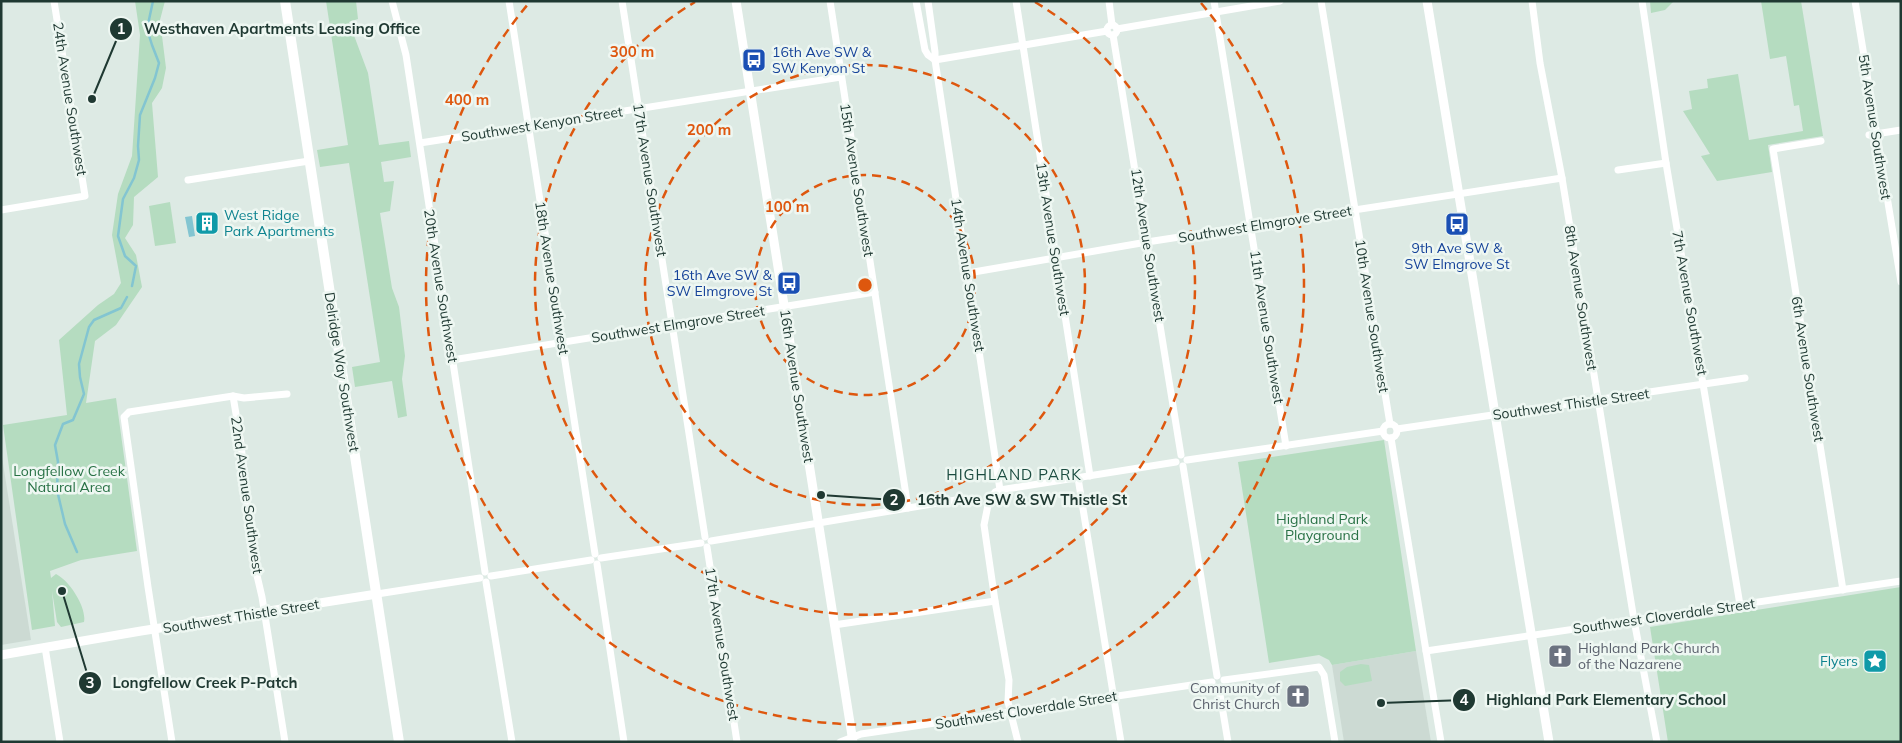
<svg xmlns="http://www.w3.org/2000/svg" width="1902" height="743" viewBox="0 0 1902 743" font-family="Mulish,sans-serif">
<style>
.built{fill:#ccdad3}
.green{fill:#b5dcc0}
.water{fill:#83c5d1}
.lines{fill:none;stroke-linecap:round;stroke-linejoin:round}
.stream{stroke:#83c5d1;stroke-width:2.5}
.minor{stroke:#fff;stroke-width:7}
.tertiary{stroke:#fff;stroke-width:9}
.secondary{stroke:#fff;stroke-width:10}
.ring{fill:none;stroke:#de570e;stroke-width:2.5;stroke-dasharray:9 6}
.labels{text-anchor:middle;stroke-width:5;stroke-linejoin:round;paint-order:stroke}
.transit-label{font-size:14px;fill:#164399;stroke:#eef7f2;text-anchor:start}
.street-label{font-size:14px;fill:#1f3932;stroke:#eef7f2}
.culture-label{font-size:14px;fill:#0d838f;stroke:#eef7f2;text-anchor:start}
.park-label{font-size:14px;fill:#287145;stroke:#eef7f2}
.worship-label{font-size:14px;fill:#5b616d;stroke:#eef7f2;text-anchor:start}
.neighbourhood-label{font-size:15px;letter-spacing:1px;fill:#1b4c40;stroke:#eef7f2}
.centre{fill:#de570e;stroke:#eef7f2;stroke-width:2.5}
.ring-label{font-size:15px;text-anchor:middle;font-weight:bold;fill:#de570e;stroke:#eef7f2;stroke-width:5;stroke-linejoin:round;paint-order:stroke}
.leader{fill:none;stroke:#1f3932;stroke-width:2}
.callout-dot{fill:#1f3932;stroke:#eef7f2;stroke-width:2}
.mark-label{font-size:15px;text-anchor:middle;font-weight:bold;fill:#fff}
.callout-label{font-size:15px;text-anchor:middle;font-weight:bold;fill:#1f3932;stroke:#eef7f2;stroke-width:5;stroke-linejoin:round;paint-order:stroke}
</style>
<rect width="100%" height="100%" fill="#ddeae4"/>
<g class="built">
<polygon points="1,451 31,640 1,645"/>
<polygon points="1416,651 1431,742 1344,742 1332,665"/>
</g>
<g class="green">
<path d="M135 1H165L160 20 166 68 162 88 152 103 158 177 134 197 133 225 125 238 136 255 142 287 116 325 95 341 86 403 116 398 137 551 81 560 50 571 51 578 56 574C70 581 87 608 84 622L61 627 57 622 52 591 55 626 32 630 3 425 67 415 59 340 98 305 114 294 121 283 112 235 118 194 132 156 140 35Z"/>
<polygon points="326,1 356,1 358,19 349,22 368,73 379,145 409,141 411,157 381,162 384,182 394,181 390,211 380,213 392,288 399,307 405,356 402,379 407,416 398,418 392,381 355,387 352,367 380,362 349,163 320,167 317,150 348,145"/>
<polygon points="1650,1 1674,1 1665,10 1651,13"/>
<polygon points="1761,1 1801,1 1823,136 1768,145 1772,172 1717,181 1701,156 1710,154 1683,111 1692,109 1689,91 1708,88 1707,79 1738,74 1749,140 1803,131 1799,105 1794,106 1786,56 1770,59"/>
<polygon points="170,202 176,243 155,246 149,206"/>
<polygon points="1384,440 1416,651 1332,665 1329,660 1319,655 1269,663 1238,462"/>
<polygon points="1901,587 1901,742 1668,742 1650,627"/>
<polygon points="1361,664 1369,665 1372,681 1345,686 1340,681 1340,672 1347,667"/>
</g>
<polygon class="water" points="192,216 195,236 189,237 185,217"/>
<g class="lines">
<g class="stream">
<polyline points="132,286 136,266 125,256 118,236 123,199 134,178 139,160 138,146 140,115 155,78 159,63 152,45 147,29 153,1"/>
<polyline points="77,552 65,524 57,490 58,462 55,445 63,424 73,420 84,394 80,377 79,364 89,327 94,320 121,308 127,297"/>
</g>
<g class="minor">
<polyline points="392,1 406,55 485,572"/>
<polyline points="509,1 595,554"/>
<polyline points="622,1 705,537"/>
<polyline points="830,1 908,508"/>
<polyline points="916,1 925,50 928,55 935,60"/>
<polyline points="928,1 935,52 935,60 1000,490"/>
<polyline points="1016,1 1090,476"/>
<polyline points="1109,1 1112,25"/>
<polyline points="1214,1 1286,446"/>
<polyline points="1321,1 1390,424"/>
<polyline points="1532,1 1540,63 1562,178 1634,620 1657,742"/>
<polyline points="1642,1 1666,163 1740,605"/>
<polyline points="1855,1 1901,282"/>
<circle cx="1112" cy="30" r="5"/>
<polyline points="1117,29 1280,1"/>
<polyline points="1113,35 1181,455"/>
<polyline points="935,60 1107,31"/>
<polyline points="1869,135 1901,130"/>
<polyline points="1821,141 1773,149 1843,590"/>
<polyline points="420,143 841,77"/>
<polyline points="1618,170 1666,163"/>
<polyline points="188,180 309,161"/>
<polyline points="1,210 85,196 54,1"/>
<polyline points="968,273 1147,242 1562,178"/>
<polyline points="452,360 875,292"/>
<polyline points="233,396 241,444 252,554 262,597 285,742"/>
<circle cx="1390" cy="431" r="7"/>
<polyline points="1397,429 1745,378"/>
<polyline points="1391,438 1441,742"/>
<polyline points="1187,460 1383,431"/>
<polyline points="1183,466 1217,676"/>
<polyline points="1078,478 1121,742"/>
<polyline points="711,541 962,499"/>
<polyline points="707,547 737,742"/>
<polyline points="601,558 701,543"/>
<polyline points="597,564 624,742"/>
<polyline points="491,576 591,560"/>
<polyline points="486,582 512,742"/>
<polyline points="377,594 480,578"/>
<polyline points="834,625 995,601"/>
<polyline points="45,647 60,742"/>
<polyline points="1426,651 1901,581"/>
<polyline points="1224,680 1319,667 1324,675 1335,742"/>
<polyline points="1219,688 1228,742"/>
<polyline points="172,742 148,587 124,417 129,412 233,396 244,398 287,394"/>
<polyline points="840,742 861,734 1212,682"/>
<polyline points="1018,742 1008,702 1009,680 995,601 984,525 989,500 995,492 1000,490 1176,462"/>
</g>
<g class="tertiary">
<polyline points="736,1 853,742"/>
<polyline points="1427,1 1549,742"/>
<polyline points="1,655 141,631 377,594"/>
</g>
<polyline class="secondary" points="285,1 399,742"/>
</g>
<g class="ring">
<circle cx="865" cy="285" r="110"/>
<circle cx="865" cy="285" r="220"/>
<path d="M1035 2A330 330 0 1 1 695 2"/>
<path d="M1201 3A439 439 0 1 1 529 3"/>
</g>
<defs>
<g id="bus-square" transform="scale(1.25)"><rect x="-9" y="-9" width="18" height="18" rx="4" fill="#1a4fb4" stroke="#eef7f2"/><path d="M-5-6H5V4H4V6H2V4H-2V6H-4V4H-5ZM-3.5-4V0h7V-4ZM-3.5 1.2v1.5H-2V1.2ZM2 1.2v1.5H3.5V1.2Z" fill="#fff"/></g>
<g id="building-square" transform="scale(1.25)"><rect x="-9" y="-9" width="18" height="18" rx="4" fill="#0f9aa8" stroke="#eef7f2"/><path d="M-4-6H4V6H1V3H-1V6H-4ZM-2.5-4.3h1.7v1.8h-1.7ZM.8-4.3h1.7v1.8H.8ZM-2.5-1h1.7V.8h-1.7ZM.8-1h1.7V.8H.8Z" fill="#fff"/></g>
<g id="church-square" transform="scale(1.25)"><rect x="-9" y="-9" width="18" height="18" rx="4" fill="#6b7280" stroke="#eef7f2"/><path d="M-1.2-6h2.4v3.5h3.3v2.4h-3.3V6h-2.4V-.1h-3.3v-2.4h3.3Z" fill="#fff"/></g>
<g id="sight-square" transform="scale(1.25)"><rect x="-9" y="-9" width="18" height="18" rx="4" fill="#0f9aa8" stroke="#eef7f2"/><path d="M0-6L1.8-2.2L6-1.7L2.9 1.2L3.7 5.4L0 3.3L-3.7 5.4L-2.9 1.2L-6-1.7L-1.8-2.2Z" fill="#fff"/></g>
</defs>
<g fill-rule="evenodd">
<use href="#bus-square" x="754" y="60"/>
<use href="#building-square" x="207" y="223"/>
<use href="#bus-square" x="1457" y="224"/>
<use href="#bus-square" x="789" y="283"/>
<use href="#church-square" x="1560" y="656"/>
<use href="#sight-square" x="1875" y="661"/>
<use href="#church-square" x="1298" y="696"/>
</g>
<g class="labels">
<g class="transit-label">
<text x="772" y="57">16th Ave SW &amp;<tspan x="772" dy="16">SW Kenyon St</tspan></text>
<text x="1457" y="253" text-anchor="middle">9th Ave SW &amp;<tspan x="1457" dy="16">SW Elmgrove St</tspan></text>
<text x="772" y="280" text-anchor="end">16th Ave SW &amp;<tspan x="772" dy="16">SW Elmgrove St</tspan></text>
</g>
<g class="street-label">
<text transform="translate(70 99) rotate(81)" y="5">24th Avenue Southwest</text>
<text transform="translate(542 124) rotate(-9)" y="5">Southwest Kenyon Street</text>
<text transform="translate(1875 127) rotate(81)" y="5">5th Avenue Southwest</text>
<text transform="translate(650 180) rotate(81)" y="5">17th Avenue Southwest</text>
<text transform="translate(857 180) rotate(81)" y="5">15th Avenue Southwest</text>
<text transform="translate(1265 224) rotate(-9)" y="5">Southwest Elmgrove Street</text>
<text transform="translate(1053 239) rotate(81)" y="5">13th Avenue Southwest</text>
<text transform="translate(1148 245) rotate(81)" y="5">12th Avenue Southwest</text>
<text transform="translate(968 275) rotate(81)" y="5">14th Avenue Southwest</text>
<text transform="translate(552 278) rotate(81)" y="5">18th Avenue Southwest</text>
<text transform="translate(441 286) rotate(81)" y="5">20th Avenue Southwest</text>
<text transform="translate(1581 298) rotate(81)" y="5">8th Avenue Southwest</text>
<text transform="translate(1690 303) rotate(80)" y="5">7th Avenue Southwest</text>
<text transform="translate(1372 316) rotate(81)" y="5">10th Avenue Southwest</text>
<text transform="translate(678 324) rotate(-9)" y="5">Southwest Elmgrove Street</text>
<text transform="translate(1267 327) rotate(81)" y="5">11th Avenue Southwest</text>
<text transform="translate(1808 369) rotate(81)" y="5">6th Avenue Southwest</text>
<text transform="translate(342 372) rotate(81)" y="5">Delridge Way Southwest</text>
<text transform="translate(797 386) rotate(81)" y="5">16th Avenue Southwest</text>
<text transform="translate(1571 404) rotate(-8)" y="5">Southwest Thistle Street</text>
<text transform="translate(247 495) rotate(82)" y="5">22nd Avenue Southwest</text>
<text transform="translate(241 616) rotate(-9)" y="5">Southwest Thistle Street</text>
<text transform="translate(1664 616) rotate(-8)" y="5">Southwest Cloverdale Street</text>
<text transform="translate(722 644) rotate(81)" y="5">17th Avenue Southwest</text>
<text transform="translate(1026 710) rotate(-9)" y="5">Southwest Cloverdale Street</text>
</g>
<g class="culture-label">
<text x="224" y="220">West Ridge<tspan x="224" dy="16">Park Apartments</tspan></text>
<text x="1858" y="666" text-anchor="end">Flyers</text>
</g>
<g class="park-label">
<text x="69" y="476">Longfellow Creek<tspan x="69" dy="16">Natural Area</tspan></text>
<text x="1322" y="524">Highland Park<tspan x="1322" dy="16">Playground</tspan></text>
</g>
<g class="worship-label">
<text x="1578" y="653">Highland Park Church<tspan x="1578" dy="16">of the Nazarene</tspan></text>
<text x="1280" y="693" text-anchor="end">Community of<tspan x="1280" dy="16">Christ Church</tspan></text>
</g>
<g class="neighbourhood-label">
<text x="1014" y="480">HIGHLAND PARK</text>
</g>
</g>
<circle cx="865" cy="285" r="8" class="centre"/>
<g class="ring-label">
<text x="632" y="57">300 m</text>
<text x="467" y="105">400 m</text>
<text x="709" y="135">200 m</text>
<text x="787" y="212">100 m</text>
</g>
<path class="leader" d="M92 99L121 29M821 495L894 500M62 591L90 683M1381 703L1464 700"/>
<g class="callout-dot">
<circle cx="92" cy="99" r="5"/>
<circle cx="821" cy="495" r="5"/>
<circle cx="62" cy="591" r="5"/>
<circle cx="1381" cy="703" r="5"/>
<circle cx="121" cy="29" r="12"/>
<circle cx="894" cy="500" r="12"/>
<circle cx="90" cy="683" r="12"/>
<circle cx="1464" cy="700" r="12"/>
</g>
<g class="mark-label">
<text x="121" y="34">1</text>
<text x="894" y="505">2</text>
<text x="90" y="688">3</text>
<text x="1464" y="705">4</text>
</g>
<g class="callout-label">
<text x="282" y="34">Westhaven Apartments Leasing Office</text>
<text x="1022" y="505">16th Ave SW &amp; SW Thistle St</text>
<text x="205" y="688">Longfellow Creek P-Patch</text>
<text x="1606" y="705">Highland Park Elementary School</text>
</g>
<rect width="1902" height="743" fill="none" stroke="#1f3932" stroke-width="5"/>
</svg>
